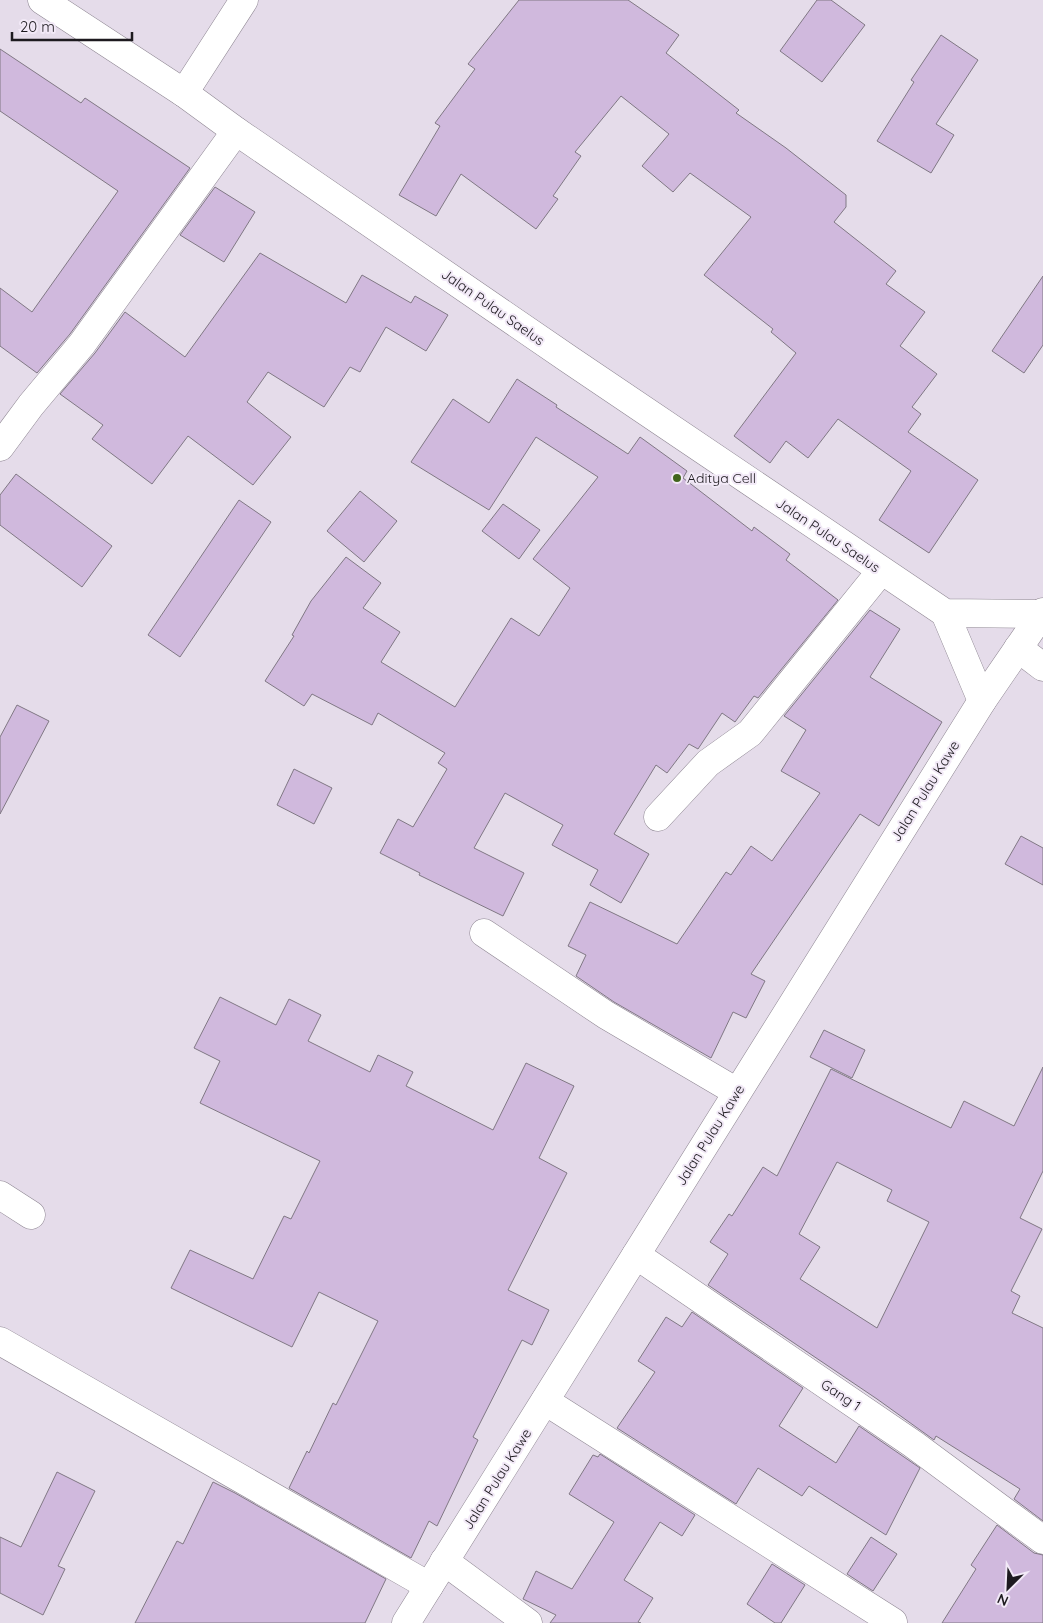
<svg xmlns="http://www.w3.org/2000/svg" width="1043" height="1623" viewBox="0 0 1043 1623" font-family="Quicksand,sans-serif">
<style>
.building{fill:#d0b9dd;stroke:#807884;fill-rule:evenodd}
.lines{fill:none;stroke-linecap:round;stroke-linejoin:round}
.minor-casing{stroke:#8f8793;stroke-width:29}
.tertiary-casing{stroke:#8f8793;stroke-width:29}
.minor{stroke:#fff;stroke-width:28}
.tertiary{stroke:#fff;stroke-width:28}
.poi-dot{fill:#41651d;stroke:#f2e9f7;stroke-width:2}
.labels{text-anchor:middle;stroke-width:4;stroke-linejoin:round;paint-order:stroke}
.street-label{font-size:14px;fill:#1d1a1f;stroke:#f2e9f7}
.poi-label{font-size:14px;fill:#1d1a1f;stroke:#f2e9f7;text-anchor:start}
</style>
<rect width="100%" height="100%" fill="#e5dcea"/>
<g class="building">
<polygon points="519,0 628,0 679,35 666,53 739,110 736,113 786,148 846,195 846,207 834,222 896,271 886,284 925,312 900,346 937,374 912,407 921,414 908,432 978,480 929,553 879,520 911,471 838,419 808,458 786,441 770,463 734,436 796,353 771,332 773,329 704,275 751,217 690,173 673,192 642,166 669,134 621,96 575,152 581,156 553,196 558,199 536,229 461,174 436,216 399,195 440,126 435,123 475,69 468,64"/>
<polygon points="817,0 831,0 865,25 822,82 780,51"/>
<polygon points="941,35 978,60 936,124 954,135 931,173 877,141 914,82 911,80"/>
<polygon points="0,49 81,103 85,98 190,168 70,334 37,373 0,346 0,288 32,312 118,191 0,111"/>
<polygon points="215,187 255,212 224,262 180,235"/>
<polygon points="260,253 346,303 362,275 411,303 415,296 448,315 426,351 386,327 360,372 350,367 324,407 268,372 247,402 291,437 253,485 188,436 152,484 92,439 103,425 60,394 95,353 125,312 185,357"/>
<polygon points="1043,276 1043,345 1024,373 992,351"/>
<polygon points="517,379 557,405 556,407 628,454 640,437 687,471 683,478 752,531 754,527 790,554 786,560 838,600 758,698 754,696 735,722 722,713 698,749 689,744 667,773 656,765 614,834 649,854 621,903 590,885 598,870 552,845 563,825 505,793 474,848 524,873 503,916 419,875 420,873 380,853 398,819 413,827 447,769 438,763 445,753 378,713 372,725 312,694 304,706 265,681 294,636 292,635 311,601 346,557 381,583 363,608 400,632 381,662 455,707 511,618 539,636 570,588 533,559 598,477 536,437 489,510 411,462 453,399 489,423"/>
<polygon points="16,474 112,546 82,587 0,525 0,495"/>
<polygon points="360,491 397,521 364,562 327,531"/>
<polygon points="239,500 271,522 180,657 148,635"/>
<polygon points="503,504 540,530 519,559 482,531"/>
<polygon points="870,610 900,629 870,677 942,722 879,826 860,814 751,974 765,981 746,1018 733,1012 711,1058 614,1002 576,976 586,955 568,946 590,902 677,944 726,872 731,875 751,846 772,861 820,793 781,771 806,730 784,716"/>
<polygon points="17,705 49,721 0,814 0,737"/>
<polygon points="294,769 332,788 314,824 277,805"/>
<polygon points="1021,836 1043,848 1043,885 1005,864"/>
<polygon points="220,997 276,1025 289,999 321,1015 308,1041 370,1072 378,1055 413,1072 406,1086 493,1130 526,1063 574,1086 539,1158 567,1173 508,1290 549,1310 532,1345 522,1340 473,1437 478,1440 437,1526 429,1521 411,1558 289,1488 307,1451 309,1453 333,1403 336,1405 378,1321 319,1292 292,1347 171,1288 190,1250 253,1279 284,1216 291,1219 320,1161 200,1103 220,1061 194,1048"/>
<polygon points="824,1030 865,1050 852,1078 810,1057"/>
<path d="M1043 1067V1171L1020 1218 1042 1229 1011 1291 1020 1296 1012 1313 1043 1328V1521L1014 1499 1020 1489 936 1436 934 1440 877 1399 708 1285 728 1254 710 1242 729 1214 732 1216 763 1167 777 1176 831 1069 951 1128 964 1101 1014 1126ZM837 1162 892 1190 887 1201 929 1222 877 1328 800 1279 820 1247 799 1234Z"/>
<polygon points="692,1312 803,1388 779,1426 836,1463 859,1426 920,1468 886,1535 809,1486 802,1496 758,1468 736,1504 617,1428 655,1372 638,1361 666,1317 682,1327"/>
<polygon points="600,1454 695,1515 682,1536 660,1522 624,1580 653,1598 638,1622 641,1623 550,1623 556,1615 523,1599 536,1571 572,1589 614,1522 569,1494 593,1455 598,1457"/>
<polygon points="57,1472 95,1491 58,1566 65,1569 43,1615 0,1593 0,1537 21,1547"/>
<polygon points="213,1482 235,1493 386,1579 365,1623 135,1623 177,1541 183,1544"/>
<polygon points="997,1525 1034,1553 1043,1555 1043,1623 942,1623 976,1569 971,1565"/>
<polygon points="871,1537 897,1554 873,1591 847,1574"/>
<polygon points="772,1564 805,1585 781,1623 775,1623 747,1604"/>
</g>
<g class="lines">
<g class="minor-casing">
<g id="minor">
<polyline points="184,93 244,0"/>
<polyline points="0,447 31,405 82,344 236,131"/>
<polyline points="1018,648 1043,667"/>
<polyline points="658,817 708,763 750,733 881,571"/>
<polyline points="484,933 606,1015 737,1092"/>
<polyline points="0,1195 31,1215"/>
<polyline points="636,1255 913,1444 1043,1540"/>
<polyline points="0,1341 429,1586"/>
<polyline points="545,1401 893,1622"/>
<polyline points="444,1561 528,1623"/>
</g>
</g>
<g class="tertiary-casing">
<g id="tertiary">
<polyline points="42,0 184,93 236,131 570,360 945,613 1041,614"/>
<polyline points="945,613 982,701"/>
<polyline points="406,1623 982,701 1043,612"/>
</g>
</g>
<use href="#minor" class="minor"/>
<use href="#tertiary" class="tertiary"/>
</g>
<circle class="poi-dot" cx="677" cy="478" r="5"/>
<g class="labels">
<g class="street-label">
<text transform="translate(493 307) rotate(35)" y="5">Jalan Pulau Saelus</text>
<text transform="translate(828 535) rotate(34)" y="5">Jalan Pulau Saelus</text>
<text transform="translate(925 791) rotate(-58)" y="5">Jalan Pulau Kawe</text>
<text transform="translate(710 1135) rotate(-58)" y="5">Jalan Pulau Kawe</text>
<text transform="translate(841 1395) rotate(34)" y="5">Gang 1</text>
<text transform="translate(497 1479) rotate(-58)" y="5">Jalan Pulau Kawe</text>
</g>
<g class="poi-label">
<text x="687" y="483">Aditya Cell</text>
</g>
</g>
<g transform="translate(1008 1588) rotate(204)" stroke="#f2e9f7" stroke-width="4" paint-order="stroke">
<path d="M0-4L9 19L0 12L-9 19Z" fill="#1d1a1f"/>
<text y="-8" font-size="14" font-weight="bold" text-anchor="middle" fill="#1d1a1f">N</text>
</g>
<path d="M12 32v8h120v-8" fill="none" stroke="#1d1a1f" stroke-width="2.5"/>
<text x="20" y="32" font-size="15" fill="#1d1a1f" stroke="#f2e9f7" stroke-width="4" paint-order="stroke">20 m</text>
</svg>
